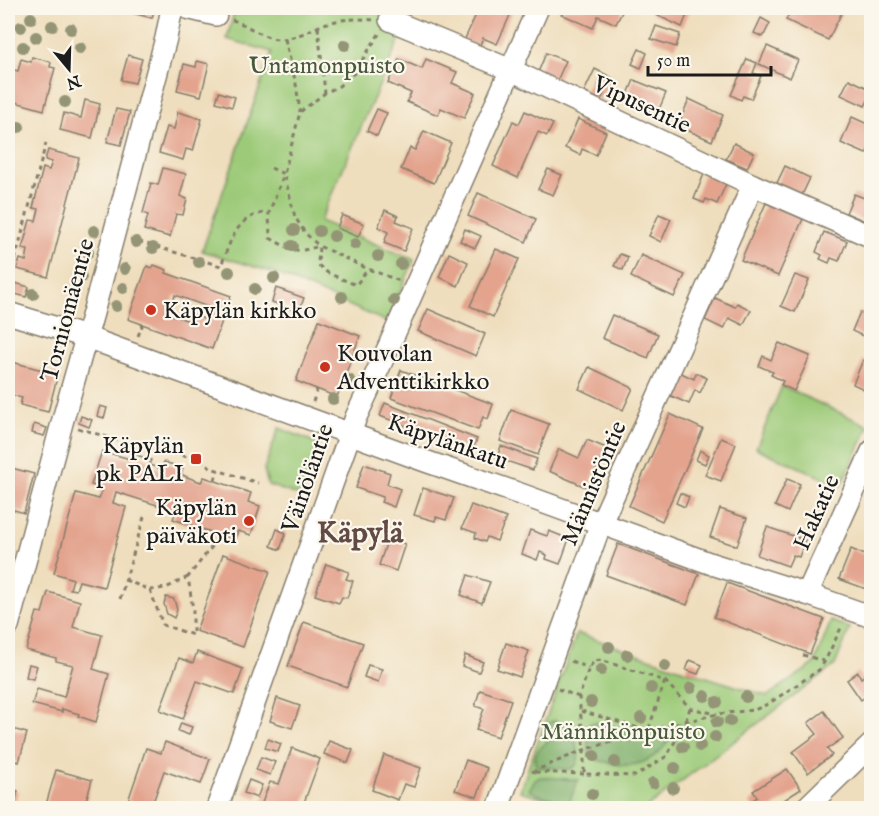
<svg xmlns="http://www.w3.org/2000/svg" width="879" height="816" viewBox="0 0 879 816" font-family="'IM FELL English',serif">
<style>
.green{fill:#9cca78;stroke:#5c734a;stroke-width:1.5}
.forest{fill:#7dae68;stroke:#4c6542;stroke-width:1.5}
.building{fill:#e3a38d;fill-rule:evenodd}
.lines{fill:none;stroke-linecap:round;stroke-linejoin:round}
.minor-casing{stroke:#867d6c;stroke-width:24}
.path{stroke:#867d6c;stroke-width:3;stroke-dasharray:4.5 4.5;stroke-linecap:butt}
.minor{stroke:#fff;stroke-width:21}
.tree{fill:#949576}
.poi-dot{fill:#c8321e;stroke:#fbf7ec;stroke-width:2}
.labels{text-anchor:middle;stroke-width:4.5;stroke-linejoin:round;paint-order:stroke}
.park-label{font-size:24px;fill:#49593c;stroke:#fbf7ec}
.street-label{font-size:24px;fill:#1c1c1c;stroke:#fbf7ec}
.poi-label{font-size:24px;fill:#1c1c1c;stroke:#fbf7ec;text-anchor:start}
.district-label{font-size:30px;font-weight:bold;fill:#624b44;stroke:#fbf7ec}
</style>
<rect width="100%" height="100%" fill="#fbf7ec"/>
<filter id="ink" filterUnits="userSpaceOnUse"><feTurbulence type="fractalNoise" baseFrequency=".0167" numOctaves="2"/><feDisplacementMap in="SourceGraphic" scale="12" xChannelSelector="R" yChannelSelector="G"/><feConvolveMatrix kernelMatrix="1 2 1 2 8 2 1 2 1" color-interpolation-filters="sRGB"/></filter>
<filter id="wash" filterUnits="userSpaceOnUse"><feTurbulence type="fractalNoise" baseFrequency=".008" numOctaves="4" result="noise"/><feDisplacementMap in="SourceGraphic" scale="24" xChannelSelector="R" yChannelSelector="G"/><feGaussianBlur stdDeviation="1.35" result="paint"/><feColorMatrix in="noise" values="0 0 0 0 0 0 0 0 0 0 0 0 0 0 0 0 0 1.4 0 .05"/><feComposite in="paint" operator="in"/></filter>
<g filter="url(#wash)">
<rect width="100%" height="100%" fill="#efdebd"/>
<g class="green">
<polygon points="235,8 387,8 398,12 390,31 401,36 320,221 414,260 387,322 275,273 202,251 272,52 227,39"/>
<polygon points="782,386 869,426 841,486 756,448"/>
<polygon points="279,428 319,444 300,496 268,485 264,469"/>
<polygon points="831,621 850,628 835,665 646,808 576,808 520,791 577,633 684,670 767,696 814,664"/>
</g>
<g class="forest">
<path d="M552 721C557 721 563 722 566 726 574 735 587 764 570 769L538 767C530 758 539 748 547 742L545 732 547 724Z"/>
<path d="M595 722 646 736 666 732 669 733 670 737C663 753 644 766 626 765 621 765 616 764 611 763 601 761 597 762 589 754L587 729 590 724Z"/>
<polygon points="540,777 578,780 569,803 540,795 529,790 535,780"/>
</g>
<g id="blocks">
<g class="building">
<polygon points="113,8 155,8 152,18"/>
<polygon points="479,8 505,8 512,11 497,44 483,38 479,47 464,41"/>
<polygon points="564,8 624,8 616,24 598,16 593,28 561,14"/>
<polygon points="654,8 683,8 689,10 682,27 652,13"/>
<polygon points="792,8 844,8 828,40 786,20"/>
<polygon points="761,18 770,23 763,37 754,33"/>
<polygon points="656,26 680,34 676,47 651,39"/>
<polygon points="767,46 798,60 790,78 759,64"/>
<polygon points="639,49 647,53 641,68 632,64"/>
<polygon points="546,53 566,61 556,83 537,75"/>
<polygon points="128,55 142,59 135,83 121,80"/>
<polygon points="32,57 51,62 50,67 55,68 44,110 8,100 8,79 10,69 18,71 21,59 31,62"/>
<polygon points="399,59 422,69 426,59 457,72 452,83 475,93 464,118 441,108 438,115 407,102 411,93 388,83"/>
<polygon points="747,59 757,63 753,73 761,76 751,99 743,96 741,100 731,95"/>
<polygon points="197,61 209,64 201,96 177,90 184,64 196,67"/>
<polygon points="595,69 611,77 601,100 584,92"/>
<polygon points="849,79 872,90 872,93 865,106 841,95"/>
<polygon points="634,80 666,93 657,114 625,101"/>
<polygon points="219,92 235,97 232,107 216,102"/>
<polygon points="689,99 723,115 712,141 678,126"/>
<polygon points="85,100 100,104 92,138 60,130 64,113 81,118"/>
<polygon points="116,109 130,112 121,145 107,142"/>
<polygon points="377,109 387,113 377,136 367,131"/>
<polygon points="525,111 553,124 547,136 538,132 518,178 493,166 513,121 519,124"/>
<polygon points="178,112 202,119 193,151 186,149 183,160 159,153 167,127 174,129"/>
<polygon points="852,117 872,126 872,142 866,154 841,143"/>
<polygon points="578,119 606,132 596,155 582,149 580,155 565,148"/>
<polygon points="424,131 451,143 434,183 401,169 410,148 415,150"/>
<polygon points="734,143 754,153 747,168 726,159"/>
<polygon points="48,150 79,158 48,277 17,269 20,259 26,261 28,250 22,249 30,220 36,221 39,209 33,208 43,168 49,170 52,162 45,160"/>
<polygon points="785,166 810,178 802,195 777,183"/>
<polygon points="163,168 186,174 180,196 187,199 183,215 176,214 170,237 144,230 148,215 143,213 151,183 158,185"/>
<polygon points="548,169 562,175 553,195 538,189"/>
<polygon points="704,174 726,184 717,204 706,199 704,203 694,199"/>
<polygon points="478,193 536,219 526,242 468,216"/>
<polygon points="854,194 872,201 872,224 846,213"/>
<polygon points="766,203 803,219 778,276 741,260"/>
<polygon points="385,210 398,216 396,221 413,228 404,251 384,243 388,232 378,227"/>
<polygon points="659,214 671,219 661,242 649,236"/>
<polygon points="342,215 364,224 358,237 337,228"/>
<polygon points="465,229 481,236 475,248 460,241"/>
<polygon points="824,232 847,241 839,261 831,258 829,263 820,259 822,255 816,252"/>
<polygon points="496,249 519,259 493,317 470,306"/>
<polygon points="449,253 468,262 458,286 439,277"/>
<polygon points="620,254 628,257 623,270 614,266"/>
<polygon points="641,255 685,275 674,297 631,277"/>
<path d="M154 265 167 270 166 273 231 296 212 349 128 319 147 266 152 268ZM175 295 208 307 204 319 194 315 192 322 169 314Z"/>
<polygon points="795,275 809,280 795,312 781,306"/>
<polygon points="15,283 29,287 26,297 12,293"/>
<polygon points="276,288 304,298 299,312 272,302"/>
<polygon points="715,298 735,307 737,303 751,310 743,325 729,318 724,329 705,320"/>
<polygon points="428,309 485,334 476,356 418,331"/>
<polygon points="860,312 872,317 872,328 867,338 852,331"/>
<polygon points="612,315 658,334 648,358 602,338"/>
<polygon points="319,320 360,336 337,397 296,381"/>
<polygon points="779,343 810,356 794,391 781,385 783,381 771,375 773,372 759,366 763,356 771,360"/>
<polygon points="863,360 872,364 872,388 870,392 853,384"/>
<polygon points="8,361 58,374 48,412 20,405 22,398 8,394"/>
<polygon points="589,367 633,388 623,410 579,389"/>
<polygon points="401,370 493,404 488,419 483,417 478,430 391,398"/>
<polygon points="679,372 694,379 696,373 707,378 700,393 695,390 689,404 669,395"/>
<polygon points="385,403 477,439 472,451 380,416"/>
<polygon points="100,406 107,408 104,418 97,416"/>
<polygon points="511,410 549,424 538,455 500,441"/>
<polygon points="670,414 703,429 662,521 629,506"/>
<polygon points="81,416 92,420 89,427 79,423"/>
<polygon points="34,424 47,428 44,436 32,433"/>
<polygon points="721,438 736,444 721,481 705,475"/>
<polygon points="587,440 606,448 588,488 549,471 559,449 579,458"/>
<polygon points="501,446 537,459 533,470 497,458"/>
<polygon points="700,450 709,455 705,464 696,460"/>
<polygon points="102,451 130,459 131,453 151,460 149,465 162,469 164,462 183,468 181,474 187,477 201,482 204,477 251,493 248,502 260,506 251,535 238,531 234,540 173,519 176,511 116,492 113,503 126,507 104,587 79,581 76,590 70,589 73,579 54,573 76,493 99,499 102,488 91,485"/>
<polygon points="364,464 390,473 387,484 400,489 394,507 381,502 383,497 356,488"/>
<polygon points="8,467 34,474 24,513 8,508"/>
<polygon points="787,479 800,484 788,512 775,506"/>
<polygon points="423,488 454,498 446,520 436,517 435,521 414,515"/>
<polygon points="680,493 689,497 685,507 676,503"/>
<polygon points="471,505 506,518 497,541 487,537 485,542 475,538 476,533 462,528"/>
<polygon points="720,509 747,518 737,546 710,537"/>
<polygon points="767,527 805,540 799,557 793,555 788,566 757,555"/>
<polygon points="277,529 286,533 280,550 271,546"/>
<polygon points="530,530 547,536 549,531 569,539 560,564 546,559 547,555 540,552 537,560 522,554"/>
<polygon points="388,538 405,544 396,571 379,565"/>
<polygon points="618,544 699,574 687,605 606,575"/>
<polygon points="851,549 872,558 872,583 869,590 839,579"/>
<polygon points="223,554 270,571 243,647 196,631"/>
<polygon points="326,564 349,572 346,579 353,581 347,598 342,597 339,603 315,595"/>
<polygon points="468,575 490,582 482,603 461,595"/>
<polygon points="727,583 824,619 810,654 714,617"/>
<polygon points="48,592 80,601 73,627 102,635 93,669 109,674 96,722 78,716 79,714 62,709 62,712 32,704 37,689 64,697 73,665 56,661 56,658 26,650 37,612 42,613"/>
<polygon points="166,597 174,599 177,610 174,618 167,614 164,604"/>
<polygon points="304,622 363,643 347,687 288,666"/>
<polygon points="506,643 529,651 520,677 497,669"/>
<polygon points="197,652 243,669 234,694 197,681 183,719 160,710 179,658 193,663"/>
<polygon points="465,655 483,662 479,672 462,666"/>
<polygon points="690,660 702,665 698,674 686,670"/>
<polygon points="29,664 37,666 33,679 26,677"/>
<polygon points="368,665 382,669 378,682 364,677"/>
<polygon points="872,670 872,697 869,694 861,700 847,680 858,672 861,678"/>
<polygon points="480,690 511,700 498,737 476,730 484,709 475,706"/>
<polygon points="277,698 300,706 292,728 270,721"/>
<polygon points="824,711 843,738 827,749 832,755 808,773 793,752 817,734 808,723"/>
<polygon points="181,723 192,727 189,735 178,731"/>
<polygon points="9,728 27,733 19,762 8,759"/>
<polygon points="268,739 281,744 278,752 265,748"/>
<polygon points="329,741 353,750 348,763 324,754"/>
<polygon points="165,742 210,759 201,784 164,771 151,808 128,801 146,748 161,753"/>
<polygon points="292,748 320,759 302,808 260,808 270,782 279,784"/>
<polygon points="384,755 421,768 414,787 404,784 398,800 372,790"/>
<polygon points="261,757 275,762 270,775 256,770"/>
<polygon points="466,760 487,768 477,797 455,790"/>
<polygon points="787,769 801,789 772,808 753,808 749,803 757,797 753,791"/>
<polygon points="56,770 92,780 84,808 72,808 65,807 65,808 45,808"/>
<polygon points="249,780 262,785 257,798 244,793"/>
<polygon points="8,787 18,791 13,808 8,808"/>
</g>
</g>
</g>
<g filter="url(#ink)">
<use href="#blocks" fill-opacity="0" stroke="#867d6c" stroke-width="1.5"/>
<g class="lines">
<g class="minor-casing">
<g id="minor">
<polyline points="187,8 216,15"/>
<polyline points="390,20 511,70 753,185 872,237"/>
<polyline points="8,313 86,337 247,396 425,461 523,495 712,564 807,594 872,617"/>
<polyline points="807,594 872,451"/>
<polyline points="8,626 62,423 93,313 166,38 172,8"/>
<polyline points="217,808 356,417 389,346 538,8"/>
<polyline points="498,808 601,523 753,185"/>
<polyline points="806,808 872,744"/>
</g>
</g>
<g class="path">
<path d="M232 20C248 24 261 38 279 39 293 40 313 28 327 23 343 19 357 18 373 20"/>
<polyline points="318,27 325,93"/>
<polyline points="379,34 354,73 339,86 325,93 300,112 284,174 295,217 305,233 319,246 368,269 400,281"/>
<polyline points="285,39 296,84 300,112"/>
<path d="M271 168 284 174 269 213 270 238C292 250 294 254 319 246L318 265 328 273 356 285 368 269"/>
<path d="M130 239 221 266C230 242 238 212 269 213"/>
<polyline points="8,286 46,143"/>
<polyline points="138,336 142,326 141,324"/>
<polyline points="313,402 317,389"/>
<polyline points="78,428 149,450 162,450 205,462 211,468 258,483"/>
<polyline points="215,480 218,470"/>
<polyline points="125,580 150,590 163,625 193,635 193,610 188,577 218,539"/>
<polyline points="150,590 166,588 188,577"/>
<polyline points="120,599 144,517"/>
<polyline points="803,655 824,661"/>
<polyline points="571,661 589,668"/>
<polyline points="558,689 579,697"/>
<polyline points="690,708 685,723 667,756 635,776 584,774 584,750 579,697 589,668 594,661 601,660 665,681 690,708 717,714"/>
<polyline points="581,711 648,731 717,714 754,710 768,704 819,670 825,661 842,626"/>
<polyline points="532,772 584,750 648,731 665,681"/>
<polyline points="535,772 584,774"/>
</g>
<use href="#minor" class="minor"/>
</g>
<g class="tree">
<circle cx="31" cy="18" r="6"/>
<circle cx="52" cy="26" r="6"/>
<circle cx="21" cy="27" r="6"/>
<circle cx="71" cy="29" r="6"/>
<circle cx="36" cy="37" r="6"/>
<circle cx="345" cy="45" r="6"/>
<circle cx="23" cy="47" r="6"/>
<circle cx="80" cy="48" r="6"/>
<circle cx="65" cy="102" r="6"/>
<circle cx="19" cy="127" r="6"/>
<circle cx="294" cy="230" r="6"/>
<circle cx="94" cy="231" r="6"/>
<circle cx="319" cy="231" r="6"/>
<circle cx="334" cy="236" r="6"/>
<circle cx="136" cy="242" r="6"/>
<circle cx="355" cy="244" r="6"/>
<circle cx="292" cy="246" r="6"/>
<circle cx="153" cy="248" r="6"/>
<circle cx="88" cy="252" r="6"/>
<circle cx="378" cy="256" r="6"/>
<circle cx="199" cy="262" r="6"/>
<circle cx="401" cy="264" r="6"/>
<circle cx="125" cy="269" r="6"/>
<circle cx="229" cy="272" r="6"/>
<circle cx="81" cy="277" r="6"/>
<circle cx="274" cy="278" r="6"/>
<circle cx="123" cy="288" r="6"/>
<circle cx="255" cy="289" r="6"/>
<circle cx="33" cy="294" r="6"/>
<circle cx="342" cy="297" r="6"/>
<circle cx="394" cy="300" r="6"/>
<circle cx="71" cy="303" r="6"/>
<circle cx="116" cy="306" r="6"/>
<circle cx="349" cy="380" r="6"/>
<circle cx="333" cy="399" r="6"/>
<circle cx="609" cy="647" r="6"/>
<circle cx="627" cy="655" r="6"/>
<circle cx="665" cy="666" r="6"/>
<circle cx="601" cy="670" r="6"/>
<circle cx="651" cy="688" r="6"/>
<circle cx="691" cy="688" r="6"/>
<circle cx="705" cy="696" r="6"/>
<circle cx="746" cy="697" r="6"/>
<circle cx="591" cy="702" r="6"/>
<circle cx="717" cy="702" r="6"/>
<circle cx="641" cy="718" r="6"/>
<circle cx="730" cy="721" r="6"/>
<circle cx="717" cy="722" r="6"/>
<circle cx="715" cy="737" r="6"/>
<circle cx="700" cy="746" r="6"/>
<circle cx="683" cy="747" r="6"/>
<circle cx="594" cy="756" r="6"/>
<circle cx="615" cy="762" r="6"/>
<circle cx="675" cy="768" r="6"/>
<circle cx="653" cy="783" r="6"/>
<circle cx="673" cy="788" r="6"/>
<circle cx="592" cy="794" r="6"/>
</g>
</g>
<g class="poi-dot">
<circle cx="151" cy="310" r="6"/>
<circle cx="325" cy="367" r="6"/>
<rect x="190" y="453" width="12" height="12" rx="3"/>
<circle cx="249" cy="521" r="6"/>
</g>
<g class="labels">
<g class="park-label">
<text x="327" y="73">Untamonpuisto</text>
<text x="623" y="739">Männikönpuisto</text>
</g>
<g class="street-label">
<text transform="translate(642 104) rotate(25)" y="8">Vipusentie</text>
<text transform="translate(67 310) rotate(-75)" y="8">Torniomäentie</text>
<text transform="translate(448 441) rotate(19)" y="8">Käpylänkatu</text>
<text transform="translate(307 478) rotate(-71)" y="8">Väinöläntie</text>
<text transform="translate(593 483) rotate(-67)" y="8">Männistöntie</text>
<text transform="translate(816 512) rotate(-66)" y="8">Hakatie</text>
</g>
<g class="poi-label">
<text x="163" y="318">Käpylän kirkko</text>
<text x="337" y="361">Kouvolan<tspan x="337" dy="28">Adventtikirkko</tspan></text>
<text x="184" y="453" text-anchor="end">Käpylän<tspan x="184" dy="28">pk PALI</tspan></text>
<text x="237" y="515" text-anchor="end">Käpylän<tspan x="237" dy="28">päiväkoti</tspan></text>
</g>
<g class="district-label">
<text x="360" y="542">Käpylä</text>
</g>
</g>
<rect width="879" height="816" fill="none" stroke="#fbf7ec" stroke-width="30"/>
<g transform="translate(69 69) rotate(161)" stroke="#fbf7ec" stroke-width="4.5" paint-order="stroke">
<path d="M0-4.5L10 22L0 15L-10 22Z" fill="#1c1c1c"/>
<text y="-9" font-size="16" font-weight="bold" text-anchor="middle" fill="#1c1c1c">N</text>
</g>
<path d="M648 66v9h123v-9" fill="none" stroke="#1c1c1c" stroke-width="3"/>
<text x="657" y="66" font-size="18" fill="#1c1c1c" stroke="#fbf7ec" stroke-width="4.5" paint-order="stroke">50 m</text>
</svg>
